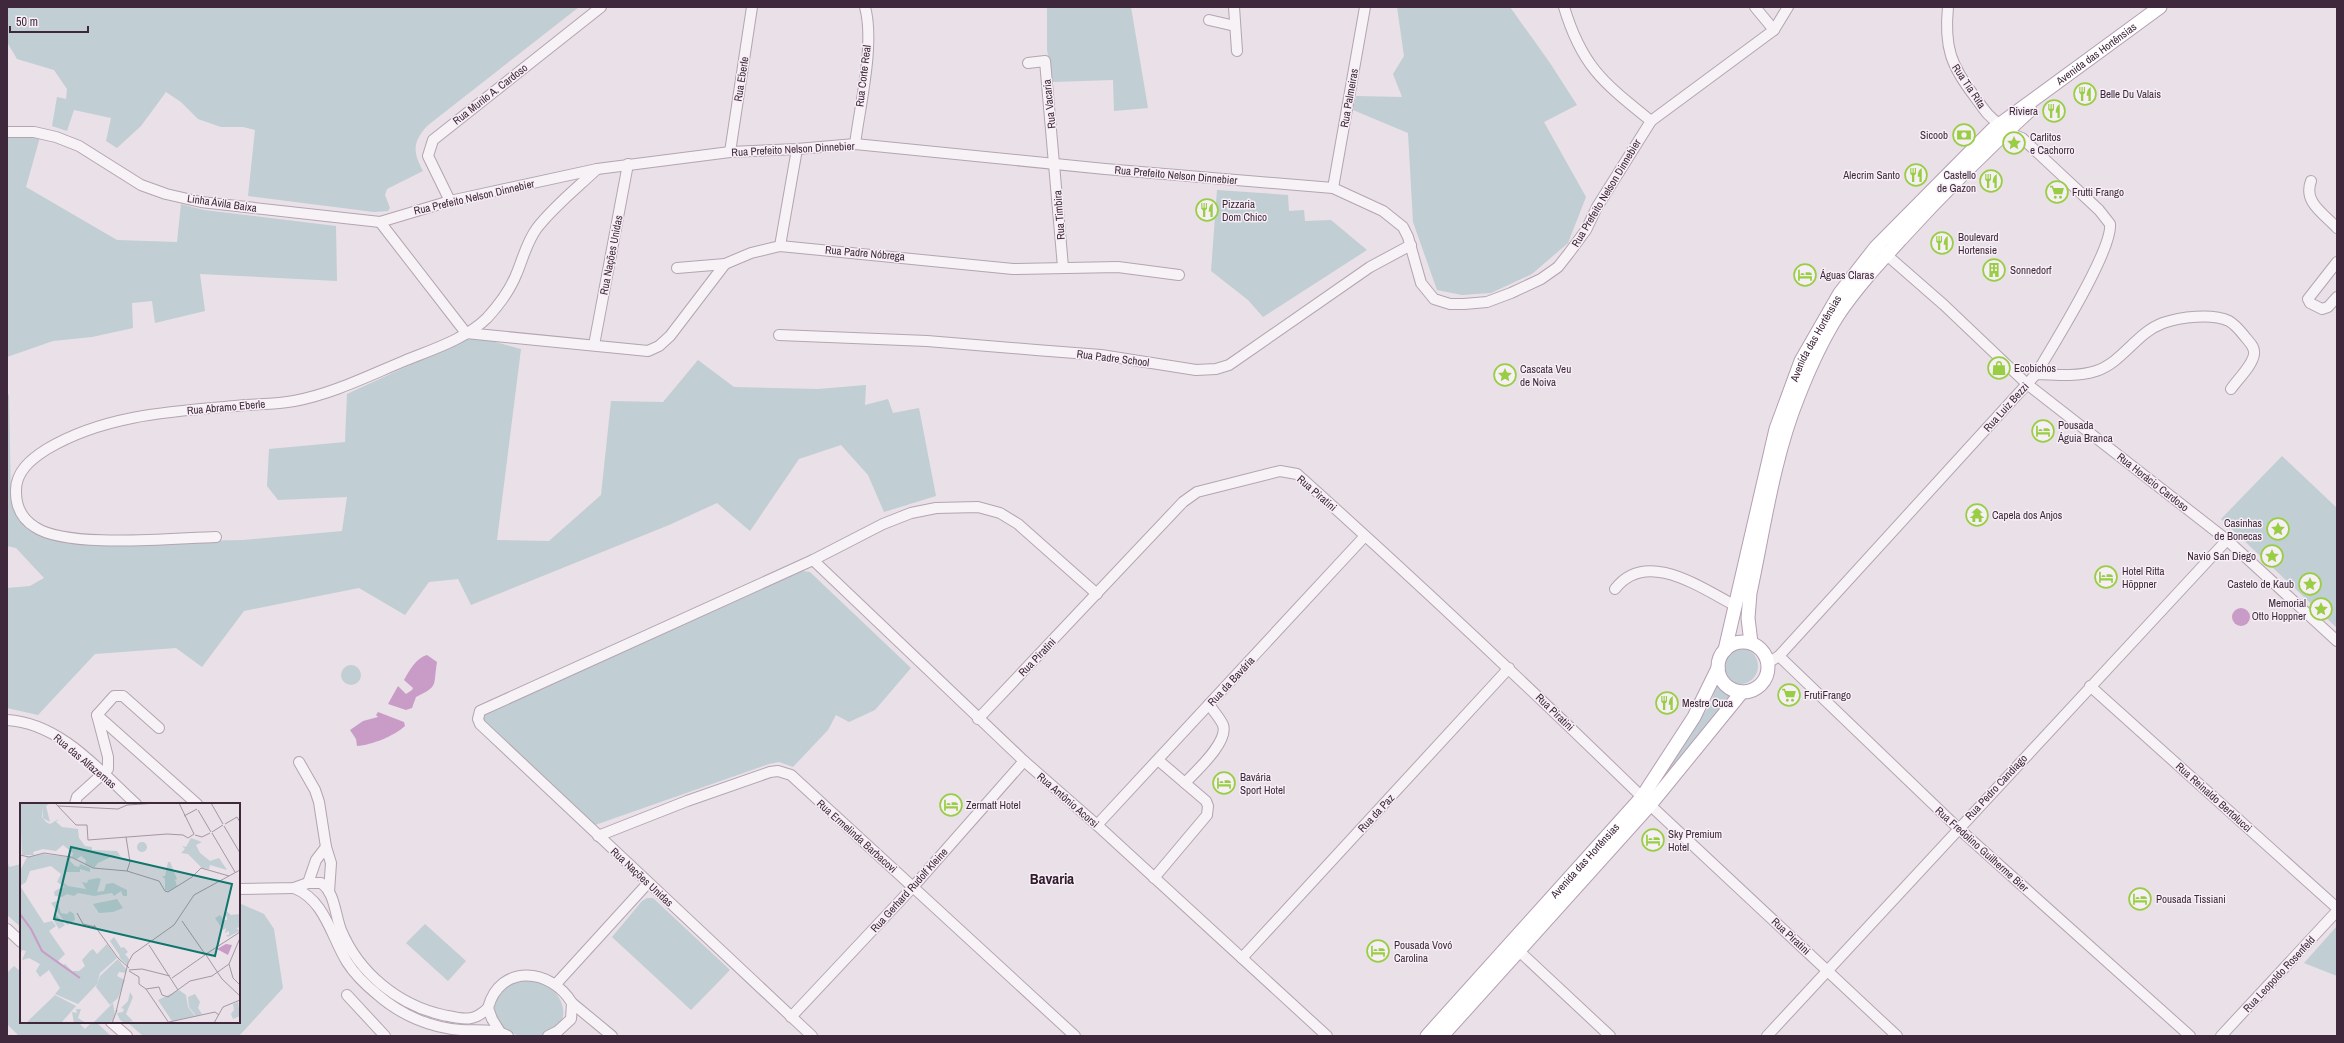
<svg xmlns="http://www.w3.org/2000/svg" width="2344" height="1043" viewBox="0 0 2344 1043" font-family="'Archivo Narrow',sans-serif">
<style>
.green{fill:#c1ced3}
.water{fill:#c99bc7}
.lines{fill:none;stroke-linecap:round;stroke-linejoin:round}
.minor-casing{stroke:#b3a5b1;stroke-width:12}
.major-casing{stroke:#b59fb2;stroke-width:15}
.minor{stroke:#f7f2f6;stroke-width:10}
.major{stroke:#fff;stroke-width:13}
.labels{text-anchor:middle;stroke-width:3;stroke-linejoin:round;paint-order:stroke}
.street-label{font-size:11px;fill:#40283c;stroke:#f6eff5}
.poi-label{font-size:11px;fill:#40283c;stroke:#f6eff5;text-anchor:start}
.district-label{font-size:15px;font-weight:bold;fill:#311b2d;stroke:#f6eff5}
.inset-river{fill:none;stroke:#c99bc7;stroke-width:2}
.inset-road{fill:none;stroke:#a596a3;stroke-width:1}
.view{fill:#0f766e;fill-opacity:0.15;stroke:#0f766e;stroke-width:2}
.inset-edge{fill:none;stroke:#40283c;stroke-width:2}
</style>
<rect width="100%" height="100%" fill="#e9e0e8"/>
<g class="green">
<path d="M7 7H579L427 126C412 143 413 152 423 171L387 189 385 195 390 208 388 211 374 212 248 196 255 130 243 127H221L198 119 181 102 166 92 141 126 117 148 106 141 111 118 74 110 67 131 52 126 57 97 66 99 67 89 54 70 17 59 7 42Z"/>
<polygon points="1047,7 1131,7 1148,108 1114,111 1113,80 1053,82 1047,50"/>
<polygon points="1397,7 1510,7 1550,63 1577,105 1544,122 1586,197 1568,243 1532,274 1491,293 1462,295 1437,290 1413,222 1408,133 1353,110 1356,96 1402,97 1393,74 1404,56"/>
<polygon points="29,135 40,137 26,187 117,240 177,242 181,204 204,210 336,226 337,281 200,274 205,311 155,323 152,301 132,303 133,328 92,337 53,341 7,357 7,137"/>
<polygon points="1217,190 1288,195 1289,211 1304,210 1305,221 1331,220 1367,250 1263,317 1248,300 1211,271"/>
<polygon points="472,339 488,340 521,349 497,540 549,541 601,495 611,401 663,402 698,360 734,387 818,389 866,385 865,405 888,399 893,413 919,408 936,496 884,512 868,475 841,445 799,459 750,531 717,503 669,525 471,605 458,579 429,582 405,615 359,588 244,611 202,667 176,648 95,654 38,715 7,708 7,588 30,586 44,578 16,548 7,546 7,391 9,396 11,503 19,521 32,531 58,540 197,541 243,540 342,531 347,497 278,500 267,486 269,449 345,442 347,394 464,340"/>
<polygon points="2282,456 2337,508 2337,628 2221,519"/>
<polygon points="802,571 810,572 911,668 875,710 849,722 836,715 828,730 793,767 779,762 769,764 595,825 483,720 483,715"/>
<circle cx="1740" cy="666" r="18"/>
<circle cx="351" cy="675" r="10"/>
<polygon points="1717,684 1734,698 1697,742 1658,781 1657,780 1710,705"/>
<polygon points="7,859 9,867 21,864 21,927 7,915"/>
<polygon points="647,898 653,898 730,970 691,1010 612,937 642,901"/>
<polygon points="239,903 264,914 274,929 283,988 239,1036 143,1036 127,1022 239,1022"/>
<polygon points="425,924 466,961 448,981 406,943"/>
<polygon points="2337,926 2337,976 2304,963"/>
<polygon points="14,966 21,972 21,1022 78,1022 85,1029 92,1022 96,1022 111,1036 19,1036 7,1024 7,973"/>
<path d="M525 980C565 980 581 1030 537 1036 491 1043 475 989 525 980Z"/>
</g>
<g class="water">
<circle cx="2241" cy="617" r="9"/>
<path d="M427 655 437 662C433 686 439 686 416 697L412 708 406 710 388 704 398 686 406 694 412 690 413 688 404 680C409 671 416 658 427 655Z"/>
<path d="M378 712 404 722 405 726C394 736 372 745 357 746L356 739 350 730 363 721 378 717 376 715Z"/>
</g>
<g class="lines">
<g class="minor-casing">
<g id="minor">
<polyline points="1234,7 1237,51"/>
<path d="M1564 7C1582 67 1604 83 1651 121"/>
<polyline points="1755,7 1774,30"/>
<path d="M1948 7C1944 47 1951 66 1975 97 1983 108 1989 118 2000 124"/>
<polyline points="1209,20 1235,26"/>
<polyline points="1028,63 1045,61 1063,267"/>
<polyline points="7,132 34,132 56,137 79,146 141,185 166,194 201,202 380,222 450,201 597,169 730,152 797,149 855,144 1105,169 1333,188 1383,211 1403,227 1408,237 1421,283 1434,299 1450,304 1464,304 1487,302 1511,293 1541,279 1558,267 1569,253 1586,230 1597,207 1651,121 1774,30 1788,7"/>
<path d="M855 144C860 105 875 44 865 7"/>
<polyline points="730,152 752,7"/>
<path d="M2311 181C2303 202 2323 213 2337 228"/>
<polyline points="1333,188 1365,7"/>
<polyline points="450,201 428,156 433,140 601,7"/>
<polyline points="380,222 466,333 648,351 659,346 670,336 725,264 751,253 780,246 1013,269 1118,267 1179,275"/>
<polyline points="780,246 797,149"/>
<polyline points="1881,250 1944,305 2027,384 2227,540 2337,641"/>
<polyline points="2337,262 2308,299 2310,303 2322,309 2328,307 2337,297"/>
<polyline points="677,268 725,264"/>
<polyline points="779,335 927,341 1036,350 1101,355 1196,370 1216,369 1229,365 1370,267 1411,245"/>
<polyline points="594,345 628,164"/>
<path d="M2036 374C2056 375 2077 377 2096 371 2123 362 2136 333 2163 323 2180 317 2212 313 2229 321 2236 325 2241 332 2246 338 2250 343 2255 347 2254 354 2253 365 2237 380 2231 389"/>
<path d="M216 537C174 538 67 549 35 527 22 519 16 507 16 492 15 472 31 459 47 449 107 413 179 411 247 405 262 404 278 404 294 401 332 394 368 376 404 361 431 350 466 339 487 318 498 306 510 290 516 275 523 259 526 243 537 228 554 206 577 188 597 169"/>
<polyline points="813,560 1024,761 1097,825 1327,1036"/>
<path d="M1615 589C1646 548 1701 588 1736 606"/>
<polyline points="1779,656 1958,828 2190,1036"/>
<path d="M1768 663 1779 656 2027 384 2036 374C2052 347 2113 250 2110 224L2099 210 2022 138 2006 132"/>
<polyline points="2090,686 2337,908"/>
<polyline points="97,715 197,804"/>
<path d="M978 719 1183 502 1197 492 1280 471 1297 474C1414 579 1529 687 1642 797"/>
<path d="M7 720C60 723 99 770 136 804"/>
<polyline points="299,762 315,790 319,802 326,847 331,863 329,892"/>
<path d="M1185 783C1195 772 1229 742 1223 725 1220 718 1213 711 1209 704"/>
<polyline points="75,804 77,797 108,769 108,757 97,715 114,696 123,696 159,728"/>
<polyline points="1650,805 1897,1036"/>
<polyline points="1097,825 1365,536"/>
<polyline points="598,836 687,801 770,772 778,771 791,775 1075,1036"/>
<polyline points="1154,878 1207,815 1208,806 1206,801 1158,760"/>
<polyline points="308,883 316,860 326,847"/>
<path d="M294 888C325 900 331 936 347 962 355 975 367 986 378 995 401 1015 431 1028 461 1030 477 1031 494 1028 508 1036"/>
<path d="M239 889 294 888 308 883H321C335 892 335 915 341 930 359 973 398 1005 443 1015 462 1019 473 1023 488 1008"/>
<polyline points="7,929 21,942"/>
<polyline points="1519,951 1610,1036"/>
<polyline points="1242,958 1509,668"/>
<polyline points="556,984 648,883"/>
<polyline points="347,995 385,1036"/>
<polyline points="572,1003 612,1036"/>
<polyline points="791,1017 913,887 1024,761"/>
<polyline points="111,1022 127,1036"/>
<path d="M500 1032 492 1019 488 1008C500 963 551 968 572 1003L571 1019 558 1031 548 1036"/>
<polyline points="812,1036 480,724 478,719 480,711 813,560 883,524 911,513 936,508 978,507 1000,513 1018,524 1097,594"/>
<polyline points="1767,1036 2227,540"/>
<polyline points="2221,1036 2337,911"/>
</g>
</g>
<g class="major-casing">
<g id="major">
<circle cx="1743" cy="667" r="25"/>
<path d="M1751 643 1748 618 1750 593C1764 528 1773 459 1798 397 1809 369 1822 340 1838 315 1856 288 1879 263 1901 239 1942 194 1985 151 2030 110"/>
<path id="s1" d="M1725 650 1776 429 1801 361 1840 293 1876 247 1992 130 2160 7"/>
<path id="s2" d="M1427 1036 1642 797 1694 717 1718 668"/>
<polyline points="1442,1036 1650,805 1742,692"/>
</g>
</g>
<use href="#minor" class="minor"/>
<use href="#major" class="major"/>
</g>
<defs>
<g id="restaurant-ring" transform="scale(1.15)"><circle r="9.5" fill="#f6eff5" stroke="#99ce44" stroke-width="1.5"/><path d="M-5-6h1v4h1v-4h1v4h1v-4h1v5L-1.5 .5V6h-2V.5L-5-1ZM5-6V6H3V1.5H1.5Q1.5-4 5-6Z" fill="#99ce44"/></g>
<g id="bank-ring" transform="scale(1.15)"><circle r="9.5" fill="#f6eff5" stroke="#99ce44" stroke-width="1.5"/><path d="M-6-4H6V4H-6ZM0-2.3a2.3 2.3 0 1 0 0 4.6a2.3 2.3 0 1 0 0-4.6Z" fill="#99ce44"/></g>
<g id="sight-ring" transform="scale(1.15)"><circle r="9.5" fill="#f6eff5" stroke="#99ce44" stroke-width="1.5"/><path d="M0-6L1.8-2.2L6-1.7L2.9 1.2L3.7 5.4L0 3.3L-3.7 5.4L-2.9 1.2L-6-1.7L-1.8-2.2Z" fill="#99ce44"/></g>
<g id="supermarket-ring" transform="scale(1.15)"><circle r="9.5" fill="#f6eff5" stroke="#99ce44" stroke-width="1.5"/><path d="M-6-5.5h2.5l.6 2H6L4.5 2H-2.5L-4.4-4H-6ZM-1.5 3.2a1.3 1.3 0 1 0 .1 0ZM3 3.2a1.3 1.3 0 1 0 .1 0Z" fill="#99ce44"/></g>
<g id="building-ring" transform="scale(1.15)"><circle r="9.5" fill="#f6eff5" stroke="#99ce44" stroke-width="1.5"/><path d="M-4-6H4V6H1V3H-1V6H-4ZM-2.5-4.3h1.7v1.8h-1.7ZM.8-4.3h1.7v1.8H.8ZM-2.5-1h1.7V.8h-1.7ZM.8-1h1.7V.8H.8Z" fill="#99ce44"/></g>
<g id="hotel-ring" transform="scale(1.15)"><circle r="9.5" fill="#f6eff5" stroke="#99ce44" stroke-width="1.5"/><path d="M-6-4.5h1.5V1H6V5H4.5V3h-9V5H-6ZM-4 0a1.8 1.8 0 1 1 3.6 0ZM.5 0V-2.5h3Q6-2.5 6 0Z" fill="#99ce44"/></g>
<g id="shop-ring" transform="scale(1.15)"><circle r="9.5" fill="#f6eff5" stroke="#99ce44" stroke-width="1.5"/><path d="M-5-2.5h2.3a2.7 3.5 0 0 1 5.4 0H5L5.5 6h-11ZM-1.5-2.5h3a1.5 2.3 0 0 0-3 0Z" fill="#99ce44"/></g>
<g id="temple-ring" transform="scale(1.15)"><circle r="9.5" fill="#f6eff5" stroke="#99ce44" stroke-width="1.5"/><path d="M0-6L5-2H3V0L6.5 2.5H4V6H1.5V3h-3V6H-4V2.5H-6.5L-3 0V-2H-5Z" fill="#99ce44"/></g>
</defs>
<g fill-rule="evenodd">
<use href="#restaurant-ring" x="2085" y="94"/>
<use href="#restaurant-ring" x="2054" y="111"/>
<use href="#bank-ring" x="1964" y="135"/>
<use href="#sight-ring" x="2014" y="143"/>
<use href="#restaurant-ring" x="1916" y="175"/>
<use href="#restaurant-ring" x="1991" y="181"/>
<use href="#supermarket-ring" x="2057" y="192"/>
<use href="#restaurant-ring" x="1207" y="210"/>
<use href="#restaurant-ring" x="1942" y="243"/>
<use href="#building-ring" x="1994" y="270"/>
<use href="#hotel-ring" x="1805" y="275"/>
<use href="#shop-ring" x="1999" y="368"/>
<use href="#sight-ring" x="1505" y="375"/>
<use href="#hotel-ring" x="2043" y="431"/>
<use href="#temple-ring" x="1977" y="515"/>
<use href="#sight-ring" x="2278" y="529"/>
<use href="#sight-ring" x="2272" y="556"/>
<use href="#hotel-ring" x="2106" y="577"/>
<use href="#sight-ring" x="2310" y="584"/>
<use href="#sight-ring" x="2321" y="609"/>
<use href="#supermarket-ring" x="1789" y="695"/>
<use href="#restaurant-ring" x="1667" y="703"/>
<use href="#hotel-ring" x="1224" y="783"/>
<use href="#hotel-ring" x="951" y="805"/>
<use href="#hotel-ring" x="1653" y="840"/>
<use href="#hotel-ring" x="2140" y="899"/>
<use href="#hotel-ring" x="1378" y="951"/>
</g>
<g class="labels">
<g class="street-label">
<text dy="4" stroke="none"><textPath href="#s1" startOffset="730">Avenida das Hortênsias</textPath></text>
<text transform="translate(863 76) rotate(-83)" y="4">Rua Corte Real</text>
<text transform="translate(741 79) rotate(-81)" y="4">Rua Eberle</text>
<text transform="translate(1969 86) rotate(56)" y="4">Rua Tia Rita</text>
<text transform="translate(490 94) rotate(-38)" y="4">Rua Murilo A. Cardoso</text>
<text transform="translate(1349 98) rotate(-80)" y="4">Rua Palmeiras</text>
<text transform="translate(1049 104) rotate(-96)" y="4">Rua Vacaria</text>
<text transform="translate(793 149) rotate(-3)" y="4">Rua Prefeito Nelson Dinnebier</text>
<text transform="translate(1176 175) rotate(5)" y="4">Rua Prefeito Nelson Dinnebier</text>
<text transform="translate(1606 193) rotate(-59)" y="4">Rua Prefeito Nelson Dinnebier</text>
<text transform="translate(474 197) rotate(-13)" y="4">Rua Prefeito Nelson Dinnebier</text>
<text transform="translate(222 203) rotate(8)" y="4">Linha Ávila Baixa</text>
<text transform="translate(1059 215) rotate(-94)" y="4">Rua Timbira</text>
<text transform="translate(865 253) rotate(5)" y="4">Rua Padre Nóbrega</text>
<text transform="translate(611 255) rotate(-79)" y="4">Rua Nações Unidas</text>
<text dy="4" stroke="none"><textPath href="#s1" startOffset="326">Avenida das Hortênsias</textPath></text>
<text transform="translate(1113 358) rotate(7)" y="4">Rua Padre School</text>
<text transform="translate(226 407) rotate(-5)" y="4">Rua Abramo Eberle</text>
<text transform="translate(2006 407) rotate(-48)" y="4">Rua Luiz Bezzi</text>
<text transform="translate(2153 482) rotate(38)" y="4">Rua Horácio Cardoso</text>
<text transform="translate(1317 493) rotate(41)" y="4">Rua Piratini</text>
<text transform="translate(1037 657) rotate(-46)" y="4">Rua Piratini</text>
<text transform="translate(1231 681) rotate(-47)" y="4">Rua da Bavária</text>
<text transform="translate(1555 712) rotate(44)" y="4">Rua Piratini</text>
<text transform="translate(85 761) rotate(40)" y="4">Rua das Alfazemas</text>
<text transform="translate(1996 787) rotate(-47)" y="4">Rua Pedro Candiago</text>
<text transform="translate(2214 797) rotate(42)" y="4">Rua Reinaldo Bertolucci</text>
<text transform="translate(1068 800) rotate(41)" y="4">Rua Antônio Acorsi</text>
<text transform="translate(1376 813) rotate(-47)" y="4">Rua da Paz</text>
<text transform="translate(857 836) rotate(42)" y="4">Rua Ermelinda Barbacovi</text>
<text transform="translate(1982 849) rotate(42)" y="4">Rua Fredolino Guilherme Bier</text>
<text dy="4" stroke="none"><textPath href="#s2" startOffset="236">Avenida das Hortênsias</textPath></text>
<text transform="translate(642 877) rotate(43)" y="4">Rua Nações Unidas</text>
<text transform="translate(909 890) rotate(-48)" y="4">Rua Gerhard Rudolf Kleine</text>
<text transform="translate(1791 936) rotate(43)" y="4">Rua Piratini</text>
<text transform="translate(2279 974) rotate(-47)" y="4">Rua Leopoldo Rosenfeld</text>
</g>
<g class="poi-label">
<text x="2100" y="98">Belle Du Valais</text>
<text x="2038" y="115" text-anchor="end">Riviera</text>
<text x="1948" y="139" text-anchor="end">Sicoob</text>
<text x="2030" y="141">Carlitos<tspan x="2030" dy="13">e Cachorro</tspan></text>
<text x="1900" y="179" text-anchor="end">Alecrim Santo</text>
<text x="1976" y="179" text-anchor="end">Castello<tspan x="1976" dy="13">de Gazon</tspan></text>
<text x="2072" y="196">Frutti Frango</text>
<text x="1222" y="208">Pizzaria<tspan x="1222" dy="13">Dom Chico</tspan></text>
<text x="1958" y="241">Boulevard<tspan x="1958" dy="13">Hortensie</tspan></text>
<text x="2010" y="274">Sonnedorf</text>
<text x="1820" y="279">Águas Claras</text>
<text x="2014" y="372">Ecobichos</text>
<text x="1520" y="373">Cascata Veu<tspan x="1520" dy="13">de Noiva</tspan></text>
<text x="2058" y="429">Pousada<tspan x="2058" dy="13">Águia Branca</tspan></text>
<text x="1992" y="519">Capela dos Anjos</text>
<text x="2262" y="527" text-anchor="end">Casinhas<tspan x="2262" dy="13">de Bonecas</tspan></text>
<text x="2256" y="560" text-anchor="end">Navio San Diego</text>
<text x="2122" y="575">Hotel Ritta<tspan x="2122" dy="13">Höppner</tspan></text>
<text x="2294" y="588" text-anchor="end">Castelo de Kaub</text>
<text x="2306" y="607" text-anchor="end">Memorial<tspan x="2306" dy="13">Otto Hoppner</tspan></text>
<text x="1804" y="699">FrutiFrango</text>
<text x="1682" y="707">Mestre Cuca</text>
<text x="1240" y="781">Bavária<tspan x="1240" dy="13">Sport Hotel</tspan></text>
<text x="966" y="809">Zermatt Hotel</text>
<text x="1668" y="838">Sky Premium<tspan x="1668" dy="13">Hotel</tspan></text>
<text x="2156" y="903">Pousada Tissiani</text>
<text x="1394" y="949">Pousada Vovó<tspan x="1394" dy="13">Carolina</tspan></text>
</g>
<g class="district-label">
<text x="1052" y="884">Bavaria</text>
</g>
</g>
<g transform="translate(20 803)">
<rect width="220" height="220" fill="#e9e0e8"/>
<path d="M0 0H30L26 3 30 19 23 15 22 3V14L26 19 30 21 39 16 36 19 42 24 58 26 59 35 65 43 72 44V47L97 48 101 54 93 53 78 60 74 65 65 62 66 57 61 53 57 56 52 54 53 50 43 42 36 48 23 46 13 49 14 52H2ZM171 35 182 39 176 42 180 50 190 58 199 55 207 67 190 62 189 66 182 65 168 51 161 50 165 46 162 43 166 44ZM117 44a5 5 0 1 1 10 0a5 5 0 1 1-10 0ZM23 51 51 54 50 58 55 63 59 64 60 61 70 65V69L60 66V69H45L44 80 48 83 66 86 62 79 67 80 68 77 78 75 81 76 77 89 84 88 86 81 93 80 107 87V93H103L101 88 94 93 92 90 74 93 58 90 54 93 47 91 42 94 35 93 34 89 38 86 45 84 37 79 41 71 31 63 10 68 6 79 0 83 24 120 32 118 36 123 29 128 45 151 38 158 43 162 45 161 52 168H59L65 163 62 157 70 148 73 146 77 151 87 141 97 155 80 170 77 181 58 201 35 191 40 185 29 167 20 174 16 168 20 161 9 155 2 157 6 148 2 147 0 152V68L7 54ZM148 59H150L157 76 155 77 157 83 149 88 145 87V76L142 73H145ZM97 96 103 105 93 109 79 110 73 101ZM37 98 41 110 47 111 50 108 54 111 55 117 47 122 31 100ZM206 108 211 112 220 111V124L216 125 220 128 208 134 206 132H209V128L205 130 206 125 203 127 195 115 200 112 204 117H207V113L204 114ZM36 111 45 122 39 126 34 118ZM94 134 101 145 104 144 108 149 105 151 109 156 107 162 99 154 100 153 90 138ZM98 156 106 166V170L99 169 97 173 105 177 98 195 90 202 76 184 80 173ZM159 187 166 192 168 204 175 213 152 218 138 197ZM110 189 113 194 106 211 113 218 105 220 100 217 97 210 103 209 104 206 101 205 108 198ZM175 191 180 199 178 205 182 211 176 213 169 204 168 194ZM35 192 56 203 41 220H6ZM218 199 220 213 213 216 211 211 214 207 213 201ZM93 200 95 212 93 217 90 219 73 220ZM56 206H61L58 215 66 220H54L52 209 57 210Z" fill="#c1ced3"/>
<path d="M206 141 212 142 208 152 197 146Z" fill="#c99bc7"/>
<path class="inset-river" d="M0 111 11 126 22 148 60 175"/>
<path class="inset-road" d="M35 0 56 22H67L68 37 147 31 163 32 168 35 174 31M159 0 174 31M191 0 203 21M38 3 98 6 107 2 137 0M178 7 191 29M164 13 177 6M205 21 217 14 220 19M204 23 220 50M192 29 203 22M192 30 215 69M175 32 182 34 190 30M106 34 110 59 107 68M0 52 9 54 24 50 51 54 73 65 107 68 139 78 145 88 148 89 172 74 181 65 209 73M57 110 63 121 75 124M162 118 185 151M74 122 98 155 109 165M220 135 209 161 213 175 220 182M129 142 158 187M186 151 220 129M186 152 202 176 220 193M109 167 122 166 150 173M109 168 119 174V181L126 186 149 220M152 175 185 152M126 186 139 184 142 192 148 194 170 178 192 173 209 161M96 209 108 160 113 151 154 122 174 92 220 67M149 219 195 209 199 212M92 220 97 207M194 220 203 204 220 197"/>
<path class="view" d="M51 44 212 81 195 153 34 116Z"/>
<rect width="220" height="220" class="inset-edge"/>
</g>
<rect width="2344" height="1043" fill="none" stroke="#40283c" stroke-width="16"/>
<path d="M10 26v6h78v-6" fill="none" stroke="#40283c" stroke-width="2"/>
<text x="16" y="26" font-size="12" fill="#40283c" stroke="#f6eff5" stroke-width="3" paint-order="stroke">50 m</text>
</svg>
